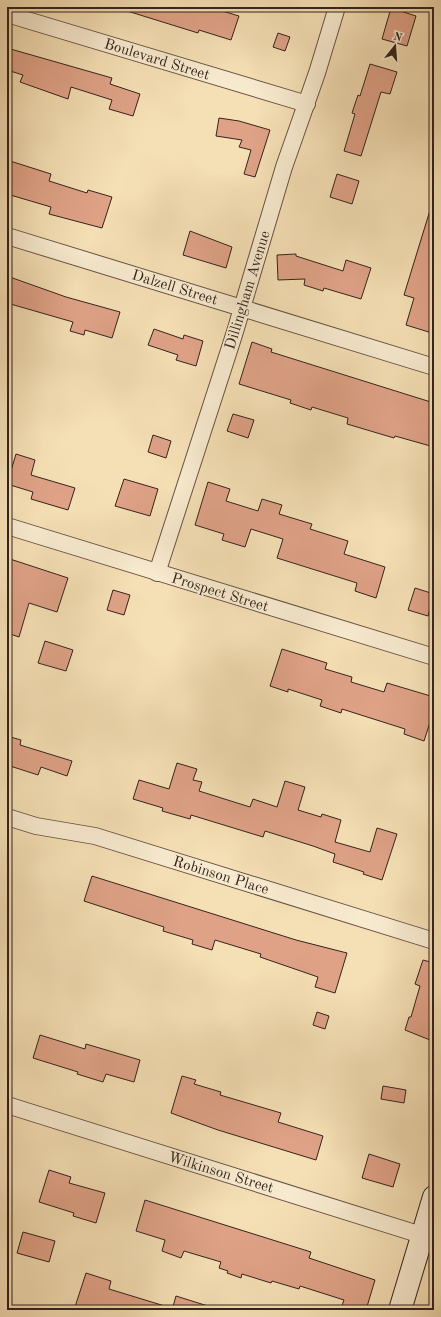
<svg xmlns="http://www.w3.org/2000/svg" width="441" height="1317" viewBox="0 0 441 1317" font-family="'Old Standard TT',serif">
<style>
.building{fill:#dfa287;stroke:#34231b}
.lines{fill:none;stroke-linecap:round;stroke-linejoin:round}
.street-casing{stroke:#645242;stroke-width:18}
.secondary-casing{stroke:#34231b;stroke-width:24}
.street{stroke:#f8eacf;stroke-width:16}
.secondary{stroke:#f8eacf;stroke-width:22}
.labels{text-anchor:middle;stroke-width:3;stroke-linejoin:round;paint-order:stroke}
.street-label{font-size:15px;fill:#34231b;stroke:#f8eacf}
</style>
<rect width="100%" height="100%" fill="#f5dfb5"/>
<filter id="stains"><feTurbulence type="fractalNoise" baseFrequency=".005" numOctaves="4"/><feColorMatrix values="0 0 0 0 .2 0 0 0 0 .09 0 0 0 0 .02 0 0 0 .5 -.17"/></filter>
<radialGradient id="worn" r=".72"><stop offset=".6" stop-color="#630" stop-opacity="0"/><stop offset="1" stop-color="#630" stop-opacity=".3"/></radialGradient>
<g class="building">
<polygon points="125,7 209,7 239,16 231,40 199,30 198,33 124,10"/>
<polygon points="391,8 416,16 407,46 382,39"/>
<polygon points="278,33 290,37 285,51 273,47"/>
<polygon points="7,48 112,78 110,84 140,94 133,116 109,109 112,100 71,87 68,99 20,82 23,75 7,70"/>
<polygon points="370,64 397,72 390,94 381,92 361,156 344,151 355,114 352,113 358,95 360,96"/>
<polygon points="219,118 239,121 270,130 255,177 244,174 251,150 239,147 242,140 216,136"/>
<polygon points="7,160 51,174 49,181 87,193 88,190 112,197 102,228 49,214 51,207 7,194"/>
<polygon points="337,174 359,181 352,204 330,197"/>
<polygon points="431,207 434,207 434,325 432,333 406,325 414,298 404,295"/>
<polygon points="190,231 232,247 226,268 183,255"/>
<polygon points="296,254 296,256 343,271 346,260 371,268 361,299 324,288 323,291 304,285 305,279 278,280 277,255"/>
<polygon points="7,276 66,297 120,312 112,338 85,330 84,335 70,331 73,322 7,303"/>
<polygon points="154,329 183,339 184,335 203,341 196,366 176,360 178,355 148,345"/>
<polygon points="252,342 272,349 271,352 434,403 434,447 395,436 394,438 347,424 348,418 312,407 311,410 290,403 291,400 239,384"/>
<polygon points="233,414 254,420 248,438 227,431"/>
<polygon points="153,435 171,441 166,458 148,452"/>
<polygon points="16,454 35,460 31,475 75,488 68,510 31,499 33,492 7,484"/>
<polygon points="124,479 158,489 150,516 115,506"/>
<polygon points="208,482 230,489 226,501 258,511 262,499 282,505 279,514 312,524 310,529 348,541 344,554 385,567 376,598 355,591 357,583 277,558 283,539 251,529 245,547 222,540 224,534 195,525"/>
<polygon points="7,558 68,578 57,612 29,603 19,637 7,633"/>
<polygon points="415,588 434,594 428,616 408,610"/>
<polygon points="113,590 130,595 124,615 107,610"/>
<polygon points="45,641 73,650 66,671 38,663"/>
<polygon points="282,649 327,663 325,669 352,677 351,682 384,692 387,683 434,697 434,710 424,741 404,734 405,729 342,709 341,713 320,706 322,700 288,689 288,692 270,686"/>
<polygon points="7,736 21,740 20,745 72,761 67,776 41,767 38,775 7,765"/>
<polygon points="177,763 197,769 193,780 202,782 199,791 250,807 253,799 277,807 285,781 305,787 298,810 321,817 322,814 341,820 335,842 370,852 377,828 397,834 382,880 363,874 364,872 333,862 335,854 313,846 265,831 263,837 191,815 190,819 162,811 163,808 133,799 139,780 169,789"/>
<polygon points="92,876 296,940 347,953 335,993 315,987 318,977 260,957 261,954 215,940 212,950 192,944 193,940 163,931 164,927 84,901"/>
<polygon points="423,960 434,963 434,1028 430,1040 405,1030 409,1017 411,1017 420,986 415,984"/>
<polygon points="317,1012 329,1016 325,1029 313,1025"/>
<polygon points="40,1035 85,1049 86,1044 140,1060 134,1082 106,1074 103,1082 77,1074 78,1072 33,1058"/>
<polygon points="182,1076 196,1080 194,1084 221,1092 220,1095 281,1113 278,1122 323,1136 316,1160 218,1130 171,1113"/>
<polygon points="383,1086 406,1090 404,1103 381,1099"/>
<polygon points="369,1154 400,1164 393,1187 362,1178"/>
<polygon points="49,1170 71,1177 69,1183 105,1193 96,1223 73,1216 74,1213 39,1202"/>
<polygon points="145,1200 311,1252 309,1258 375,1280 366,1310 347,1310 341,1308 344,1300 300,1286 299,1289 272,1281 271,1283 242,1274 241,1278 227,1273 228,1271 219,1268 221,1262 184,1251 181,1258 162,1251 165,1240 136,1231"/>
<polygon points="23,1232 55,1241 49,1262 17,1253"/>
<polygon points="86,1273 111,1281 109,1289 168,1307 168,1310 74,1310"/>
<polygon points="176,1296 211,1307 210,1310 172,1310"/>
</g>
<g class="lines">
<g class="street-casing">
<g id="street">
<polyline points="7,14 307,104"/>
<polyline points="7,236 434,367"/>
<polyline points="7,526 434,657"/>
<polyline points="157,573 234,335 284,167 317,73 337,7"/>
<polyline points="7,817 36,826 95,836 434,941"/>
<polyline points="7,1105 434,1239"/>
</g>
</g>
<g class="secondary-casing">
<polyline id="secondary" points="400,1310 434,1197"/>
</g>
<use href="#street" class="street"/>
<use href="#secondary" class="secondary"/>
</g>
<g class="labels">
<g class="street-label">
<text transform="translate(157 59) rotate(17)" y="5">Boulevard Street</text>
<text transform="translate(175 287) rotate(17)" y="5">Dalzell Street</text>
<text transform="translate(247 290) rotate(-73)" y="5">Dillingham Avenue</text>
<text transform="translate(220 592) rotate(17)" y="5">Prospect Street</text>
<text transform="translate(221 875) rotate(17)" y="5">Robinson Place</text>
<text transform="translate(221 1172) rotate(17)" y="5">Wilkinson Street</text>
</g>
</g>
<rect width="441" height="1317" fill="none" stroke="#f5dfb5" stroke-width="24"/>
<rect x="8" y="8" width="425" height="1301" fill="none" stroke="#34231b" stroke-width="2"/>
<rect x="12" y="12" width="417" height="1293" fill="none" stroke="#34231b"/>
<g transform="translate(395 46) rotate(17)" stroke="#f8eacf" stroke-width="3" paint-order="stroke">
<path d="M0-3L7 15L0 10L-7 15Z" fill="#34231b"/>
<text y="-6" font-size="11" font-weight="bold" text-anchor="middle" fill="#34231b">N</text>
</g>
<rect width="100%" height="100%" filter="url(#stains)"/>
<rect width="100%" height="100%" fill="url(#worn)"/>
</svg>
